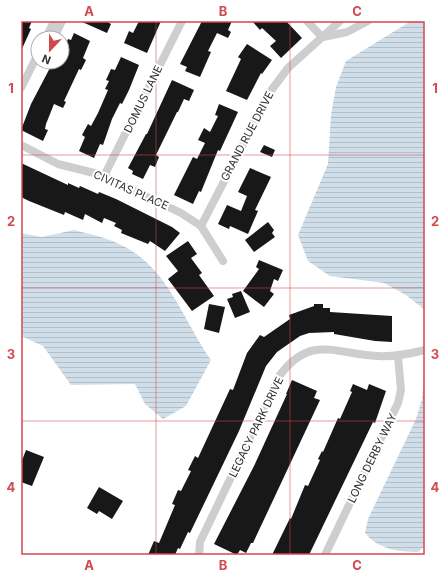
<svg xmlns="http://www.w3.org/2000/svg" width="446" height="576" viewBox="0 0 446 576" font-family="Inter,sans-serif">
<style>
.water{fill:url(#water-rules)}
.building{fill:#181818}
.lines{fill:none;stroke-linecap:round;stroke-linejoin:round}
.minor{stroke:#cecece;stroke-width:8}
.grid{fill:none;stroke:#d2484f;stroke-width:1;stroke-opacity:0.55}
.labels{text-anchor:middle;stroke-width:4;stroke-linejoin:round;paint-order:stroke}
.street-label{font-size:11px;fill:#313131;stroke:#fff}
.neatline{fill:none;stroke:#d2484f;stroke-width:1.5}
.grid-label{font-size:13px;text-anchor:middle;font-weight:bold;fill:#d2484f}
</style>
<defs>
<pattern id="water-rules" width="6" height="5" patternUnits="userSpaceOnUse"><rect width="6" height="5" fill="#cfdee9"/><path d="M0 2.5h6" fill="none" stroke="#b2bfc8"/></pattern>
</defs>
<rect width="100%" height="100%" fill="#fff"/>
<g class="water">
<polygon points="411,21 425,21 425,310 406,295 384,283 330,276 308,261 298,235 328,164 331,115 336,87 346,61"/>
<path d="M74 230C89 234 105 237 119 244 168 266 182 319 211 360L186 406 163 419 145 404 135 384 71 385 43 346 21 336V233L42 237Z"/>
<path d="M424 377 425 546 418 552C398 552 378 549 365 533L368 519 416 419 422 399Z"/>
</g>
<g class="building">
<polygon points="21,21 32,21 29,28 31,29 21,51"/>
<polygon points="80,21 106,21 111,24 107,33"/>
<polygon points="139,21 161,21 147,53 124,43 129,31 133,33"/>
<polygon points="202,21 232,21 228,30 231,32 228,38 217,33 208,51 211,52 200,77 185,71 187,67 180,64"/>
<polygon points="252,21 286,21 302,38 281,58 270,46 276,41 262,28 260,30"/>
<polygon points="74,33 90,41 83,58 86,60 81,70 79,69 64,101 66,102 63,108 54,104 46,124 45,129 48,130 43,141 21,130 31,104 52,64 55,66 56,62 62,62 62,48 64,49 68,39 71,40"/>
<polygon points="247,44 272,60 262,74 261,73 247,100 226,91 241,59 238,57"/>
<polygon points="121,57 139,65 129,90 122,104 120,103 112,119 103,145 100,144 94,158 79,151 85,137 82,135 88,124 91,126 98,113 108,90 105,89 109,81 106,80 111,69 115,70"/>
<polygon points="172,80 194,90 189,101 184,99 178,112 177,112 156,155 159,157 155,167 150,165 143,179 132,174 133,171 128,168 146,134 147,134"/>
<polygon points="219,104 238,112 220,151 218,150 201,192 199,191 193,204 174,195 193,157 197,159 205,143 198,140 204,128 210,132 218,116 215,115"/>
<polygon points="264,145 275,150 272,157 260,152"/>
<polygon points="21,163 68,185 68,183 79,188 80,186 98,194 99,192 116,199 172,227 180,233 165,251 150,241 148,244 121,233 122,230 114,226 116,223 104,218 102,223 85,214 83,220 65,212 64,215 29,201 21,197"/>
<polygon points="250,168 271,177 255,210 258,211 248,234 230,226 229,229 218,224 227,205 241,211 247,196 238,192"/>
<polygon points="268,222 274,230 272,233 275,237 254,252 245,240"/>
<polygon points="188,241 197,254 191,258 202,273 199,275 214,296 192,311 168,279 178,271 166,256"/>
<polygon points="259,260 283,270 278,281 274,279 270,291 274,294 264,307 243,291 259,269 256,267"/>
<polygon points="241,291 250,312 235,318 227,299 233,297 232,294"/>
<polygon points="209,304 225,307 219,333 204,329"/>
<polygon points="314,304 323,304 323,308 330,308 330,312 392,316 392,342 375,341 334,334 334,332 309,333 300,336 277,352 266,366 239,431 190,533 188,532 180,549 178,548 175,555 148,555 154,541 159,543 175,505 172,504 178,490 181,491 191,471 188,470 195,456 198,458 230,389 233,390 247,353 260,335 264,337 290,319 289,315 314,306"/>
<polygon points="292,380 317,391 314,398 320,400 253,543 251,543 246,553 240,550 237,555 214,544 254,466 287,394 286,394"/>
<polygon points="353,384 367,390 369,384 386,391 375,423 373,422 309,555 272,555 290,518 291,519 305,485 308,486 320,460 318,459 322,451 323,452 338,418 340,419 352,392 350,391"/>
<polygon points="26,450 44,457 32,486 21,482 21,463"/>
<polygon points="99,487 123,501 112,519 99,511 97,514 87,508"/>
</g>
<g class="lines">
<g class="minor">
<polyline points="307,21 322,37"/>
<polyline points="323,37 347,32 368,21"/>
<polyline points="46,38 54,21"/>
<polyline points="54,38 62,21"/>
<polyline points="21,88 38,54"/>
<polyline points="21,145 58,164 102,175 181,213 201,226 223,261"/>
<polyline points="104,176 182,21"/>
<polyline points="201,226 270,92 288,68 340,21"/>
<path d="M199 555 200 542 280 375C311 334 335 354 377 356 394 357 409 354 425 350"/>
<polyline points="325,555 398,403 401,390 398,356"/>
</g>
</g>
<path class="grid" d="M156 21V555M290 21V555M21 155H425M21 288H425M21 421H425"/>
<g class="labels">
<g class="street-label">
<text transform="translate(143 99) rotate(-64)" y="4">DOMUS LANE</text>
<text transform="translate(247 136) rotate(-62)" y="4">GRAND RUE DRIVE</text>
<text transform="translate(131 190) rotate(24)" y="4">CIVITAS PLACE</text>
<text transform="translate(256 427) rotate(-64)" y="4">LEGACY PARK DRIVE</text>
<text transform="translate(372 458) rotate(-64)" y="4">LONG DERBY WAY</text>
</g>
</g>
<rect width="446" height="576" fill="none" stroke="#ffffff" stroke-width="44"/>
<g transform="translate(50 50) rotate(202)"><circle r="19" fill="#ffffff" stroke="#adadad"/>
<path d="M0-3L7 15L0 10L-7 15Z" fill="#d2484f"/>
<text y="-6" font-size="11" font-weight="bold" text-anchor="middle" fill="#313131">N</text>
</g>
<rect x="22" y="22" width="402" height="532" class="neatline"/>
<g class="grid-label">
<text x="89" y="16">A</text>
<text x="223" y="16">B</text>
<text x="357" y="16">C</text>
<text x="11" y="93">1</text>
<text x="435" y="93">1</text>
<text x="11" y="226">2</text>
<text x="435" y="226">2</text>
<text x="11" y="359">3</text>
<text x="435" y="359">3</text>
<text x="11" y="492">4</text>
<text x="435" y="492">4</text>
<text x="89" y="570">A</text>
<text x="223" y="570">B</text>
<text x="357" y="570">C</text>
</g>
</svg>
